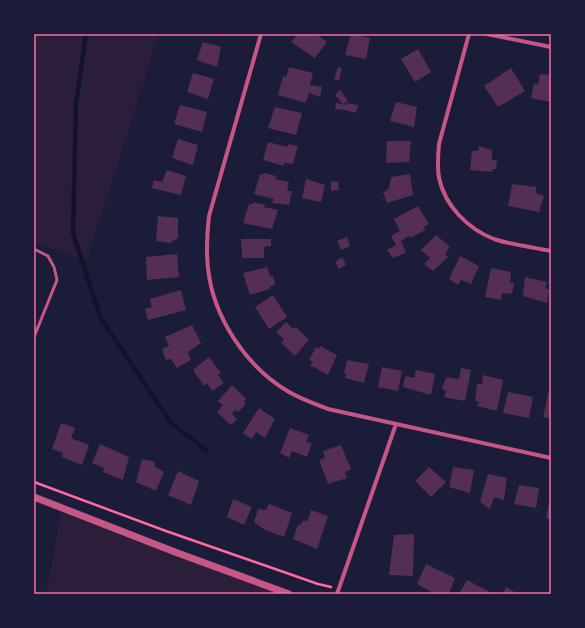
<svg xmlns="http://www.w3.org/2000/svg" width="585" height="628" viewBox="0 0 585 628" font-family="'Noto Sans',sans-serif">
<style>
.green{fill:#2a1e3b}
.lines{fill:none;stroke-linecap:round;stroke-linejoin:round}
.stream{stroke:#12122b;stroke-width:4.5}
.building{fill:#542f53}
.path{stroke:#ff6b9d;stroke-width:2.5}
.service{stroke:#c65784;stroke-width:3}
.minor{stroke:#c65784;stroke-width:4}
.tertiary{stroke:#c65784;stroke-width:7}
.neatline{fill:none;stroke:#ff6b9d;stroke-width:1.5}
</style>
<rect width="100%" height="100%" fill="#1b1b3a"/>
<g class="green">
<polygon points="34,34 159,34 87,260 34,242"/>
<polygon points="61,512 294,594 46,594"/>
</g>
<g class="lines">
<polyline class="stream" points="86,34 76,104 73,233 101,319 170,422 206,450"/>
</g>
<g class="building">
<polygon points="298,34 316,34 327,42 315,58 291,42"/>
<polygon points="351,34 370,38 366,59 345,55"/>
<polygon points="203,42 221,47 217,67 197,60"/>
<polygon points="418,49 431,72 415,82 401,59"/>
<polygon points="289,67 313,73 310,85 322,87 320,97 309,93 306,103 278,95 283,76 286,77"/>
<polygon points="338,67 342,68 339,81 334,79"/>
<polygon points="511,68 525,91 498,107 484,86"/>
<polygon points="193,73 214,79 208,99 187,92"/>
<polygon points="540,74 551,75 551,102 531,98 534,83 538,85"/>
<polygon points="340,90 348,101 343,104 335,95"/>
<polygon points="396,102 417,107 414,127 390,121"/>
<polygon points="336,103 347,105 347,103 358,105 356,113 346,110 335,109"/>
<polygon points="180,105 207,112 202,132 174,124"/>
<polygon points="275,107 302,113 296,135 268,128"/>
<polygon points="178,139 198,145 193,165 172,158"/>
<polygon points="387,141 411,141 409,162 386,163"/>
<polygon points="268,142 287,147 289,144 298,146 293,164 284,163 284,166 263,160"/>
<polygon points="479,146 492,150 492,160 497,160 496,169 493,169 492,172 470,170 472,151 478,151"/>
<polygon points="167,170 186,176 181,195 152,188 154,180 162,182"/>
<polygon points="264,173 276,176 275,179 289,182 287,191 292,191 289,205 272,203 274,199 254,194 260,174 263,175"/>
<polygon points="410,174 413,195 387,203 383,193 389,188 391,177"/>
<polygon points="306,179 325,185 321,202 302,198"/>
<polygon points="331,181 338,182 339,190 331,191"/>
<polygon points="512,184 536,187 536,193 544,196 539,212 508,206"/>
<polygon points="254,202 265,205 264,207 278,210 272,229 243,223 249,204 253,204"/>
<polygon points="418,206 429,224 424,227 425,230 410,238 409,236 401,241 406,253 393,258 387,250 396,245 391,236 400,231 394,219"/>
<polygon points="158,216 178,218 178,238 170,243 156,241"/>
<polygon points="436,235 450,247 445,254 448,257 433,271 424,264 430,258 421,250"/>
<polygon points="347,237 350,246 341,250 337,241"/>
<polygon points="241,239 271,239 271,246 264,247 264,258 242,258"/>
<polygon points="177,254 179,277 147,280 146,257"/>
<polygon points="460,256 479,266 471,284 461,280 458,285 449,279"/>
<polygon points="342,257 346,265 339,269 335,262"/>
<polygon points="267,267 270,276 273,276 275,284 270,287 270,289 250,295 243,273"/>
<polygon points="491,268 511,272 510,283 514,283 512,294 502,293 501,300 485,297"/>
<polygon points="525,277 547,282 545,288 549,290 547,303 523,296"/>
<polygon points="181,290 186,310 148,320 145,309 152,307 150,299"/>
<polygon points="273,295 287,317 269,329 255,307"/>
<polygon points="286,322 293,329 296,327 309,340 295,356 281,343 284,339 276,332"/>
<polygon points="192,325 201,343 188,352 191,360 177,368 171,359 166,360 162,349 169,346 165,337"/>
<polygon points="320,346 337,355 328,375 310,365 313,362 309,360 316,347 319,349"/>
<polygon points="209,357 221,373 218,375 224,383 212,391 207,383 204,386 193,370"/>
<polygon points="347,360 369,364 364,383 345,378 346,373 344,373"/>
<polygon points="382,367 402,371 398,391 378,387"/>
<polygon points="461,368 471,370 465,401 444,397 446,391 442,389 446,377 459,379"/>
<polygon points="416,370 435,374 431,395 403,387 405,376 414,378"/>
<polygon points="483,375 503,380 497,411 477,406 479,402 475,401 477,384 482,384"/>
<polygon points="232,385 246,399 244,402 246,404 238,412 235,410 232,414 237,419 231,425 217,412 223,405 218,401"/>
<polygon points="549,390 551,391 551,419 543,417"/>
<polygon points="508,392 533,397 529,418 503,413"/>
<polygon points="259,408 275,419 265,438 256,432 252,439 243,433"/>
<polygon points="61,423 75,428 71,438 89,445 82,465 62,457 63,453 52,449"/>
<polygon points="290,428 309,435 306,442 312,443 307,457 292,451 289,458 280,453"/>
<polygon points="100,444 129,457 123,480 103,472 104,468 92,463"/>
<polygon points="341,445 351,469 345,472 347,478 328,484 319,460 325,458 323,451"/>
<polygon points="142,459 155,462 154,466 164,472 156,491 136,482"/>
<polygon points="429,467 446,482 431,497 415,481"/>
<polygon points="453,467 474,470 470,493 449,487"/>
<polygon points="178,471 199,481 191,505 168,495"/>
<polygon points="488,474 507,478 504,500 494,497 490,509 480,502"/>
<polygon points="519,485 539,488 536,508 514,504"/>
<polygon points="550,498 551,498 551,520 546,518"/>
<polygon points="233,499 252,507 244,525 227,517"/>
<polygon points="269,504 292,513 284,537 265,530 254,522 258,509 266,510"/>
<polygon points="311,510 328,516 317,549 293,539 298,525 300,525 304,520 307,522"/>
<polygon points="414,534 413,576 389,575 394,535"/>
<polygon points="426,564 455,578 449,594 435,594 417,584"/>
<polygon points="467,580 494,594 459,594"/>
<polygon points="506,587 518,594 503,594"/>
</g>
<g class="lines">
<polyline class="path" points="34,482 166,531 318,584 331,587"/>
<polyline class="service" points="34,249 48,256 54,267 57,280 34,337"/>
<g class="minor">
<path d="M261 34 209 216C207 233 206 250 208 268 213 317 246 367 289 392 301 399 315 404 328 409L551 458"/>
<path d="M469 34 439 144C438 155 437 167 439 178 445 206 468 229 494 239 512 245 533 247 551 251"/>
<polyline points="487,34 551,47"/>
<polyline points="337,594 396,424"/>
</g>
<polyline class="tertiary" points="34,497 175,552 289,594"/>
</g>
<rect width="585" height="628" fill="none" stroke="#1b1b3a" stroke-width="70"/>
<rect x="35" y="35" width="515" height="558" class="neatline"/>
</svg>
